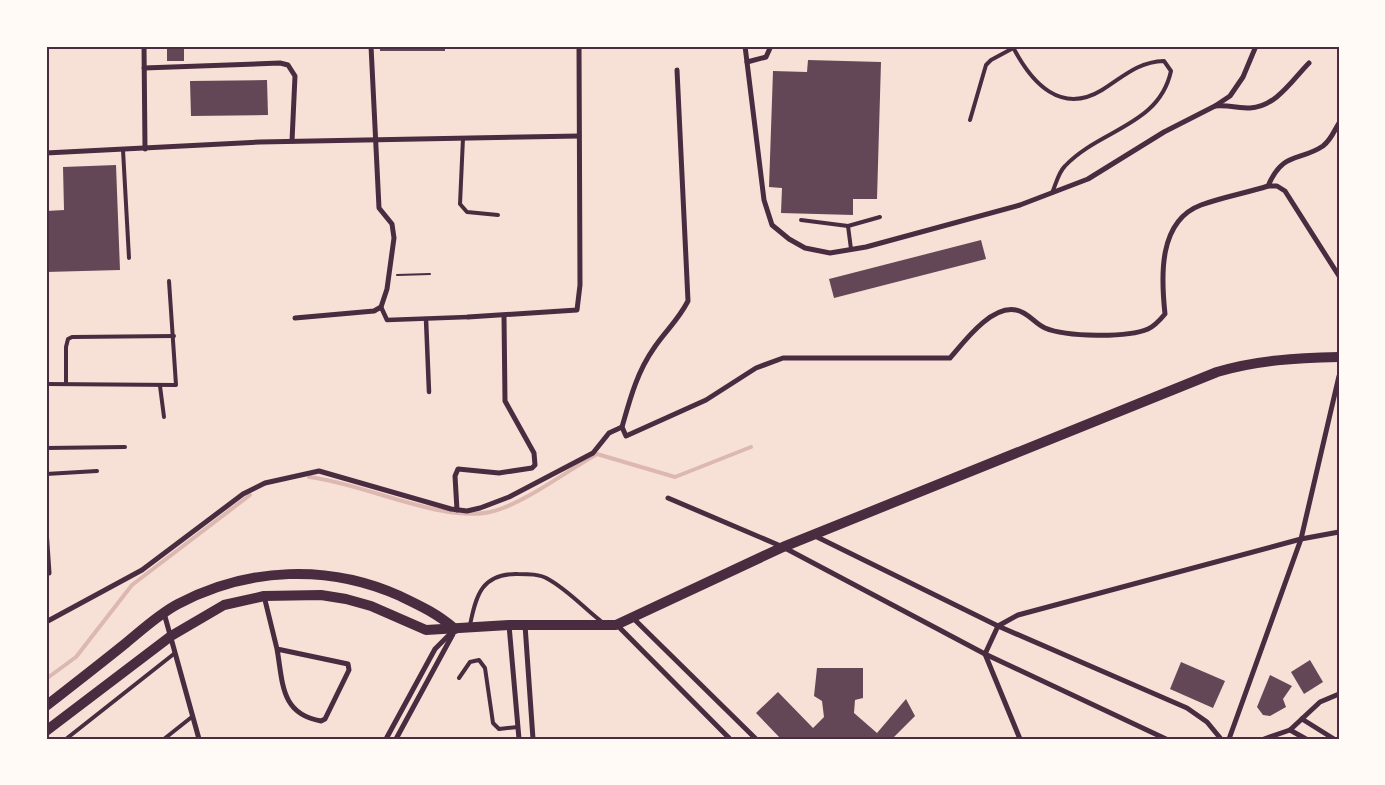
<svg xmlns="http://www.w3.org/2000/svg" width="1385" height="785" viewBox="0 0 1385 785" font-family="Montserrat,sans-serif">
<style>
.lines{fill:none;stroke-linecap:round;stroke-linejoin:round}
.stream{stroke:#dcb8b0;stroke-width:4}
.building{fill:#644757}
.path{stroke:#4a2c40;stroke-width:2}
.service{stroke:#4a2c40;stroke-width:4}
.pedestrian{stroke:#4a2c40;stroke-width:4.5}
.minor{stroke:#4a2c40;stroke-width:5}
.secondary{stroke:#4a2c40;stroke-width:10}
.neatline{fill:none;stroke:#4a2c40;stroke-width:2}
</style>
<rect width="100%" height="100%" fill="#f7e1d7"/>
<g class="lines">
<g class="stream">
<path d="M309 477C364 483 445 525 494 511 526 502 567 471 597 454L675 477 751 447"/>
<polyline points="46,679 76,657 132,585 250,495"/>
</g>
</g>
<g class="building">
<rect x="167" y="46" width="17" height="15"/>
<rect x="380" y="46" width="65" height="5"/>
<polygon points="808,60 881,62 877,199 853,199 853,215 781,213 782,188 769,187 773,71 807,72"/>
<polygon points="267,80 268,115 191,116 190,81"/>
<polygon points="116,165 120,270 46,272 46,211 64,210 63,167"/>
<polygon points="981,240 986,259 834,298 829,279"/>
<polygon points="1310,660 1323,682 1304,694 1291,672"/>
<polygon points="1181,662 1225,681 1213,708 1170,689"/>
<polygon points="817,668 863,668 863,698 855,700 854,713 877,733 906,699 915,716 892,739 781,739 756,713 778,692 813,728 824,717 822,701 814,696"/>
<polygon points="1270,675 1292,686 1283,699 1286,707 1270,716 1263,715 1257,707"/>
</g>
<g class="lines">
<polyline class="path" points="397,275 430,274"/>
<g class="service">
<path d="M1014 49C1032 83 1061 115 1102 90 1123 77 1137 62 1164 61L1171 71C1159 126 1100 129 1065 166 1058 173 1056 184 1052 193"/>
<polyline points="970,120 986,65 991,60 1017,46"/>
<polyline points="463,138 460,204 467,212 498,215"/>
<polyline points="123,150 129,258"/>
<polyline points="801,220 848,226 880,217"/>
<polyline points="848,226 851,249"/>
<polyline points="46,384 176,385 169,281"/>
<polyline points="66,384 66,347 68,339 72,337 174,336"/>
<polyline points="160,386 164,417"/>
<polyline points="46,448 125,447"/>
<polyline points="46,474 97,471"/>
<path d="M470 625C476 595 482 573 518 574 528 574 540 574 548 579 568 590 585 609 602 622"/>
<polyline points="459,678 470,662 479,660 485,668 493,723 499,729 518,727"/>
<polyline points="66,739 175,653"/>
<polyline points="164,739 193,716"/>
</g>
<g class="pedestrian">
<polyline points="381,307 387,320 468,317"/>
<polyline points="426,319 429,392"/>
</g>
<g class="minor">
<polyline points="144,46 145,149"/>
<polyline points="745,46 764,200 772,225 789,239 805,248 830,253 866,247 1020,205 1088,179 1164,132 1215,106 1230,96 1243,77 1256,46"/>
<polyline points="747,62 766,57 771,46"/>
<polyline points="144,68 280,63 288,65 295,76 292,141"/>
<path d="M677 70 688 301C677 322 666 330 654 348 637 372 630 399 622 427L626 436 706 400 756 368 783 358H950C964 342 991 305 1016 310 1028 312 1035 324 1045 328 1066 337 1127 338 1148 329 1155 326 1160 320 1165 314 1161 277 1158 221 1201 205 1223 197 1246 193 1268 186 1283 151 1299 162 1323 146 1331 140 1334 131 1339 123"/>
<path d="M1215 106C1229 105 1238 108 1250 108 1276 107 1293 79 1309 63"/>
<polyline points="46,153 260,142 579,136"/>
<polyline points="1268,186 1277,186 1285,191 1339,276"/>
<polyline points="468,317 577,310 580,285 579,46"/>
<polyline points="295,318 374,311 381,307 387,289 394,238 392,224 379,208 371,46"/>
<polyline points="668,498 783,547 985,654 1166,739"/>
<polyline points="457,510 455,476 458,469 499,473 532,468 535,465 534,453 505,401 504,316"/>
<polyline points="46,530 49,573"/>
<polyline points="813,535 998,626 1187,708 1207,722 1221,739"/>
<path d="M264 596 277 649 348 664 349 670 325 719 321 721C280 714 283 682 277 649"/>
<polyline points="164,613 199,739"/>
<polyline points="633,618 756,739"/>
<polyline points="46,622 142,570 243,494 265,483 319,471 451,509 467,511 480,508 509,497 593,453 609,433 622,427"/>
<polyline points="509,625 519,739"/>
<polyline points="525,625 533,739"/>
<polyline points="617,625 730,739"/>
<polyline points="1302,719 1334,739"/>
<polyline points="1290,730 1306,739"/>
<polyline points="386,739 435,649 455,629"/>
<polyline points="396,739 453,634"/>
<polyline points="1020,739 985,654 998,626 1018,615 1301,539 1339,532"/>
<polyline points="1229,739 1301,539 1339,376"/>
<polyline points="1264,739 1290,730 1320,702 1339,694"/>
</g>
<g class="secondary">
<path d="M46 706C73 685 100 664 126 643 143 629 159 614 178 604 248 567 329 564 400 596 421 606 438 614 455 629"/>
<path d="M46 731 171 636 224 605 264 596 321 595 346 599 371 606 426 630 509 625H616L783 547 1217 372C1257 360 1297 358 1339 357"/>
</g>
</g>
<rect width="1385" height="785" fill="none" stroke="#fffaf5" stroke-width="95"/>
<rect x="48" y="48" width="1290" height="690" class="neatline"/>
</svg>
